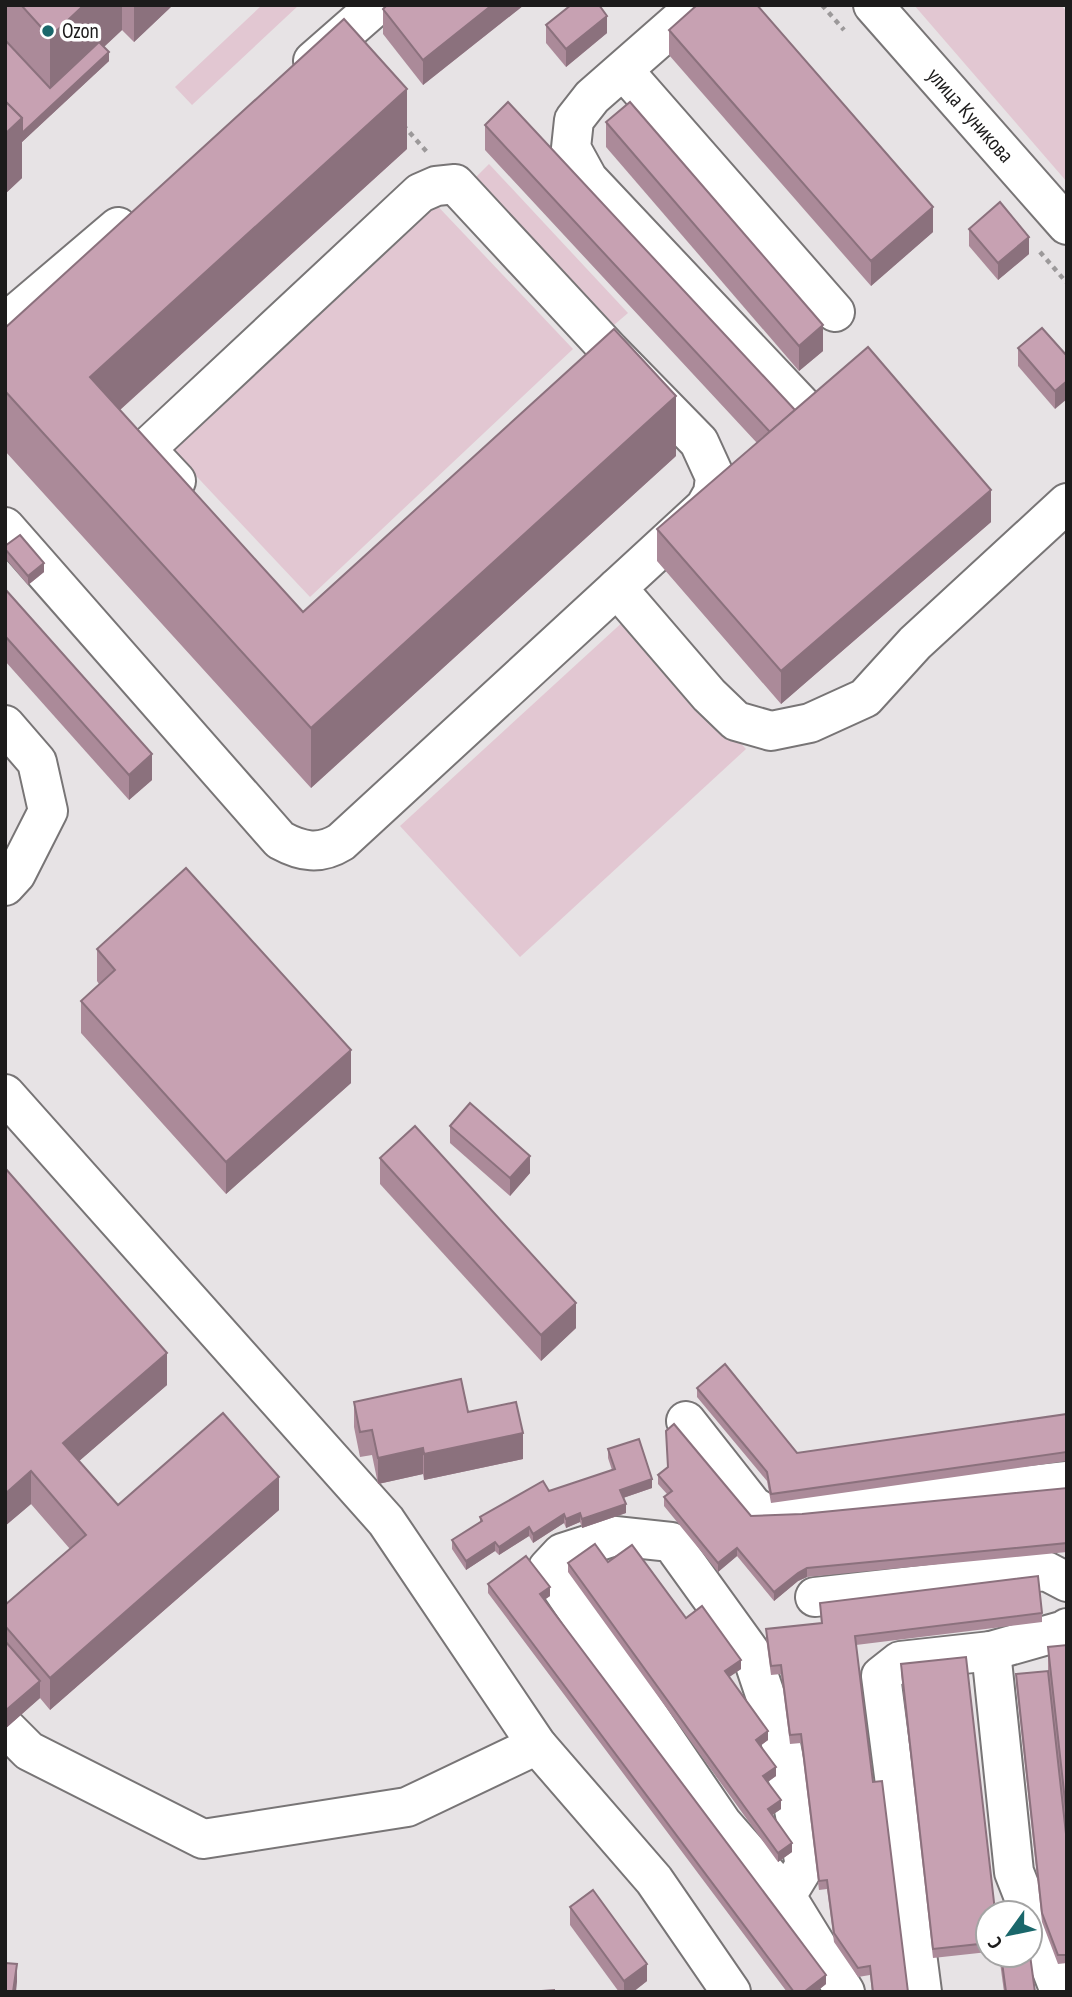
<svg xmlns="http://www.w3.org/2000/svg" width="1072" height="1997" viewBox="0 0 1072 1997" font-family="'PT Sans Narrow',sans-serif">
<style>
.green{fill:#e2c7d2}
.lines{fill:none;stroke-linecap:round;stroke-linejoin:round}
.minor-casing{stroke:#787576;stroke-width:42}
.path{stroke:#9c999a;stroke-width:4.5;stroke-dasharray:5 5;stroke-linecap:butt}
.minor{stroke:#fff;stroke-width:38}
.wall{fill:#ab8a99}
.shaded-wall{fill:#8b717d}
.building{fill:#c7a1b2;stroke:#8b717d;stroke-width:2}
.poi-dot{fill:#1a676b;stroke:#fff;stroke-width:2.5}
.labels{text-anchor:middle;stroke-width:7;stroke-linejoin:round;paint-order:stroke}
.poi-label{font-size:21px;fill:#1c1b1b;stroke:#fff;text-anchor:start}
.street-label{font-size:21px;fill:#1c1b1b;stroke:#fff}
</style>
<rect width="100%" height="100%" fill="#e7e3e5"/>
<g class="green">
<polygon points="262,5 299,5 192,105 175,87"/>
<polygon points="914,5 1061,5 1067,12 1067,182"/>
<polygon points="489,164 628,313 614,325 476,177"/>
<polygon points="430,198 573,349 310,597 168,446"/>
<polygon points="626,619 746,749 520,957 400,826"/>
</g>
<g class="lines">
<g class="minor-casing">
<g id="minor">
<polyline points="697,5 592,97 574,120 571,148 588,179 803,407"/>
<path id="s1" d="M873 5 1067 225"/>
<polyline points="313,61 377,5"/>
<polyline points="624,71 835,312"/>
<polyline points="5,323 118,227"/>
<polyline points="176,481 146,449 420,193 436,186 455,184 610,351 699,442 715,477 713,493 705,507 617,588 709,695 736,721 771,731 810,723 865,698 915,643 1067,503"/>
<path d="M5 527 280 840C302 852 320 855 341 842L617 588"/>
<polyline points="5,725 37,762 48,811 16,874 5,886"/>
<polyline points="5,1094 386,1521 537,1745 654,1880 731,1992"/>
<polyline points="686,1421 753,1506 766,1514 1067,1481"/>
<polyline points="815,1597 1046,1571 1067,1582"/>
<polyline points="991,1651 1014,1872 1030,1913"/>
<polyline points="6,1728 29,1751 203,1839 407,1807 537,1745"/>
<polyline points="786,1896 805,1865 780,1739 751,1653 671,1542 615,1536 562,1553 548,1568 722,1823 786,1896 845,1992"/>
<polyline points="1030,1914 1059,1989"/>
<polyline points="922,1992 881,1676 900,1661 991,1651 1065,1630 1067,1628"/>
</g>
</g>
<g class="path">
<polyline points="822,5 844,30"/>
<polyline points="403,125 427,152"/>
<polyline points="1040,252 1067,283"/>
</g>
<use href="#minor" class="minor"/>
</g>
<g class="wall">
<polygon points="5,5 173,5 134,42 122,30 104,47 109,61 22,142 22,178 5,194"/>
<polygon points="524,5 423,85 383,34 383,9"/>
<polygon points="546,25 607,33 566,67 546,43"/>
<polygon points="669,30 933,232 871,286 669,55"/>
<polygon points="606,122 823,351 799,371 606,147"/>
<polygon points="485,125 795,410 991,522 781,704 657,561 657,529 757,443 485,150"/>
<polygon points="407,149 120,410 303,612 676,456 311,788 5,451 5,328"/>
<polygon points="969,229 1029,254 998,280 969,246"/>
<polygon points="1018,348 1067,356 1055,409 1018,366"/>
<polygon points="5,546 44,572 28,585 5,558"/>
<polygon points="5,589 152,780 129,800 5,661"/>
<polygon points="97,949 351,1083 226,1194 81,1033 81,1001 99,984 97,981"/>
<polygon points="450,1126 530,1173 510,1196 450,1143"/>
<polygon points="380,1158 576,1328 541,1361 380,1184"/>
<polygon points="5,1168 167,1385 79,1461 118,1505 279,1510 50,1710 40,1698 5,1729 5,1605 70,1549 31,1504 5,1526"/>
<polygon points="697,1388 797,1453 1067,1414 1067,1461 771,1503 767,1481 697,1397"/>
<polygon points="354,1402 468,1412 523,1459 424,1480 423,1474 378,1484 372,1455 360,1457 354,1427"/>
<polygon points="608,1449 652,1488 623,1498 626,1513 582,1528 580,1522 566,1528 564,1523 533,1543 529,1536 499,1555 495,1551 466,1570 452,1549 452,1540 480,1522 480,1517 549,1491 612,1470 608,1458"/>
<polygon points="658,1475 751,1516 802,1514 1067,1488 1067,1552 807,1577 798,1581 774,1601 737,1556 718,1572 664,1506 664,1497 667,1494 658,1484"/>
<polygon points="568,1563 686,1618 741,1669 729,1677 768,1740 760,1746 776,1776 768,1782 781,1809 772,1815 792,1852 778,1862 568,1572"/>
<polygon points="488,1584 550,1596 544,1600 826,1984 816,1992 787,1992 488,1593"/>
<polygon points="820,1603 1042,1613 1042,1622 856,1645 873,1782 908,1992 872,1992 870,1975 858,1977 834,1942 827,1889 819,1890 801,1743 790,1744 781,1674 771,1675 766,1638 766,1629 821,1623"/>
<polygon points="1067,1645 1067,1963 1058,1964 1042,1922 1016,1683 1016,1674 1048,1671 1048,1647"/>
<polygon points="901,1664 995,1911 988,1913 988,1952 933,1958 901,1673"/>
<polygon points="570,1907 647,1981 633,1992 619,1992 570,1925"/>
<polygon points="999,1955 1030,1955 1035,1992 1004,1992"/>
</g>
<g class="shaded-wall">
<polygon points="84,5 122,5 122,30 50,97 50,37"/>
<polygon points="134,5 173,5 134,42"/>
<polygon points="492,5 524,5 423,85 423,60"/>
<polygon points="607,16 607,33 566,67 566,49"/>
<polygon points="109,52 109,61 22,142 22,178 5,194 5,134 22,118"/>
<polygon points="407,89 407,149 90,437 90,377"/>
<polygon points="933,207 933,232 871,286 871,261"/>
<polygon points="1029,237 1029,254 998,280 998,263"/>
<polygon points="823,325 823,351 799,371 799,346"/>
<polygon points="1067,381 1067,399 1055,409 1055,391"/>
<polygon points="676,396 676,456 311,788 311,728"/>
<polygon points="991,490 991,522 781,704 781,671"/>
<polygon points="44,563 44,572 28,585 28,576"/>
<polygon points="152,754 152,780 129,800 129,775"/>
<polygon points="351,1050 351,1083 226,1194 226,1162"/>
<polygon points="530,1156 530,1173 510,1196 510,1178"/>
<polygon points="576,1303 576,1328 541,1361 541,1335"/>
<polygon points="167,1353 167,1385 63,1475 63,1443"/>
<polygon points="523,1433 523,1459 424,1480 424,1454"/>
<polygon points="423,1448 423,1474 378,1484 378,1458"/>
<polygon points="31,1471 31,1504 5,1526 5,1494"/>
<polygon points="279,1477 279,1510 50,1710 50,1678"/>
<polygon points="652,1479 652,1488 620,1499 620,1490"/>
<polygon points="626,1504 626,1513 582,1528 582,1519"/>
<polygon points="580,1513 580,1522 566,1528 566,1519"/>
<polygon points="564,1514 564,1523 533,1543 533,1534"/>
<polygon points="529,1527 529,1536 499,1555 499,1547"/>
<polygon points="495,1542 495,1551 466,1570 466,1561"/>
<polygon points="737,1548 737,1556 718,1572 718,1563"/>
<polygon points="807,1568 807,1577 798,1581 774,1601 774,1592 798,1573"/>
<polygon points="550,1587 550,1596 540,1603 540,1594"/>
<polygon points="741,1660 741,1669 725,1680 725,1671"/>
<polygon points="40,1681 40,1698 5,1729 5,1711"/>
<polygon points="768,1731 768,1740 756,1749 756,1740"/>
<polygon points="776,1767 776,1776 763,1785 763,1776"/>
<polygon points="781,1800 781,1809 768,1818 768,1809"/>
<polygon points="792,1843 792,1852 778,1862 778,1853"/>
<polygon points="17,1964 17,1982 16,1992 13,1992"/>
<polygon points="647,1964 647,1981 633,1992 624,1992 624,1981"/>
<polygon points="826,1975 826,1984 816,1992 804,1992"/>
</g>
<g class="building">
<polygon points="21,5 84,5 50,37"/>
<polygon points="387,5 492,5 423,60 383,9"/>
<polygon points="571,5 599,5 607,16 566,49 546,25"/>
<polygon points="697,5 757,5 933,207 871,261 669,30"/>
<polygon points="344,19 407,89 90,377 303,612 614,329 676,396 311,728 5,391 5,328"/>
<polygon points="5,40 50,88 99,42 109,52 22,133 22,118 5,101"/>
<polygon points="5,101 22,118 5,134"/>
<polygon points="508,102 795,410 770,432 485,125"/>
<polygon points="630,102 823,325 799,346 606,122"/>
<polygon points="1000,202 1029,237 998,263 969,229"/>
<polygon points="1042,328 1067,356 1067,381 1055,391 1018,348"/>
<polygon points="868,347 991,490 781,671 657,529"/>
<polygon points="20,535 44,563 28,576 5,549 5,546"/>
<polygon points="5,589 152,754 129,775 5,636"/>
<polygon points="186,868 351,1050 226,1162 81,1001 115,970 97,949"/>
<polygon points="470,1103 530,1156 510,1178 450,1126"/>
<polygon points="415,1126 576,1303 541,1335 380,1158"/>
<polygon points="5,1168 167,1353 63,1443 118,1505 223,1413 279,1477 50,1678 5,1626 5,1605 86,1535 31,1471 5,1494"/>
<polygon points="725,1364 797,1453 1067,1414 1067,1452 771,1494 767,1472 697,1388"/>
<polygon points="461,1379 468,1412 516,1402 523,1433 424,1454 423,1448 378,1458 372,1430 360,1432 354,1402"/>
<polygon points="674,1424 751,1516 802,1514 1067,1488 1067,1543 807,1568 798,1573 774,1592 737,1548 718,1563 664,1497 672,1491 658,1475 668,1467 666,1431"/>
<polygon points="639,1439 652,1479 620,1490 626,1504 582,1519 580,1513 566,1519 564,1514 533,1534 529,1527 499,1547 495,1542 466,1561 452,1540 482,1521 480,1517 543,1481 549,1491 615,1469 608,1449"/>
<polygon points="595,1544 608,1562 632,1545 686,1618 702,1606 741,1660 725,1671 768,1731 756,1740 776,1767 763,1776 781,1800 768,1809 792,1843 778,1853 568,1563"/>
<polygon points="526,1556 550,1587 540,1594 826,1975 804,1992 794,1992 488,1584"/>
<polygon points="1038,1576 1042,1613 855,1636 873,1782 882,1781 908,1992 873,1992 870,1966 858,1968 834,1933 827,1880 819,1881 801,1734 790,1735 781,1665 771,1666 766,1629 822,1623 820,1603"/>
<polygon points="5,1641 40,1681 5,1711"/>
<polygon points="1067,1645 1067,1819 1048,1647"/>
<polygon points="966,1657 995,1911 1023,1908 1024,1913 988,1913 988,1943 933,1949 901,1664"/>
<polygon points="1048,1671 1067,1843 1067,1955 1058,1955 1042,1913 1016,1674"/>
<polygon points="593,1890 647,1964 624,1981 570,1907"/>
<polygon points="1001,1955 1030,1955 1035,1992 1006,1992"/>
<polygon points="5,1963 17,1964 13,1992 5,1992"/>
<polygon points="554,1990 554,1992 528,1992"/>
</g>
<circle class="poi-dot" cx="48" cy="31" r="7"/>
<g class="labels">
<g class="poi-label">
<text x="62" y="38">Ozon</text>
</g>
<g class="street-label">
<text dy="7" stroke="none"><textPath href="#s1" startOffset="147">улица Куникова</textPath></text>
</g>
</g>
<rect width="1072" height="1997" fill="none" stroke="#1c1b1b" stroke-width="14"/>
<g transform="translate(1009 1934) rotate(237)"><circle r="33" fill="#ffffff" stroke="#a4a4a4" stroke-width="2"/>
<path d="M0-5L12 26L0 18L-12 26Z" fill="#1a676b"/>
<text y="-10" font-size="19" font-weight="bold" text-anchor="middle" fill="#1c1b1b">С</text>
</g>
</svg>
